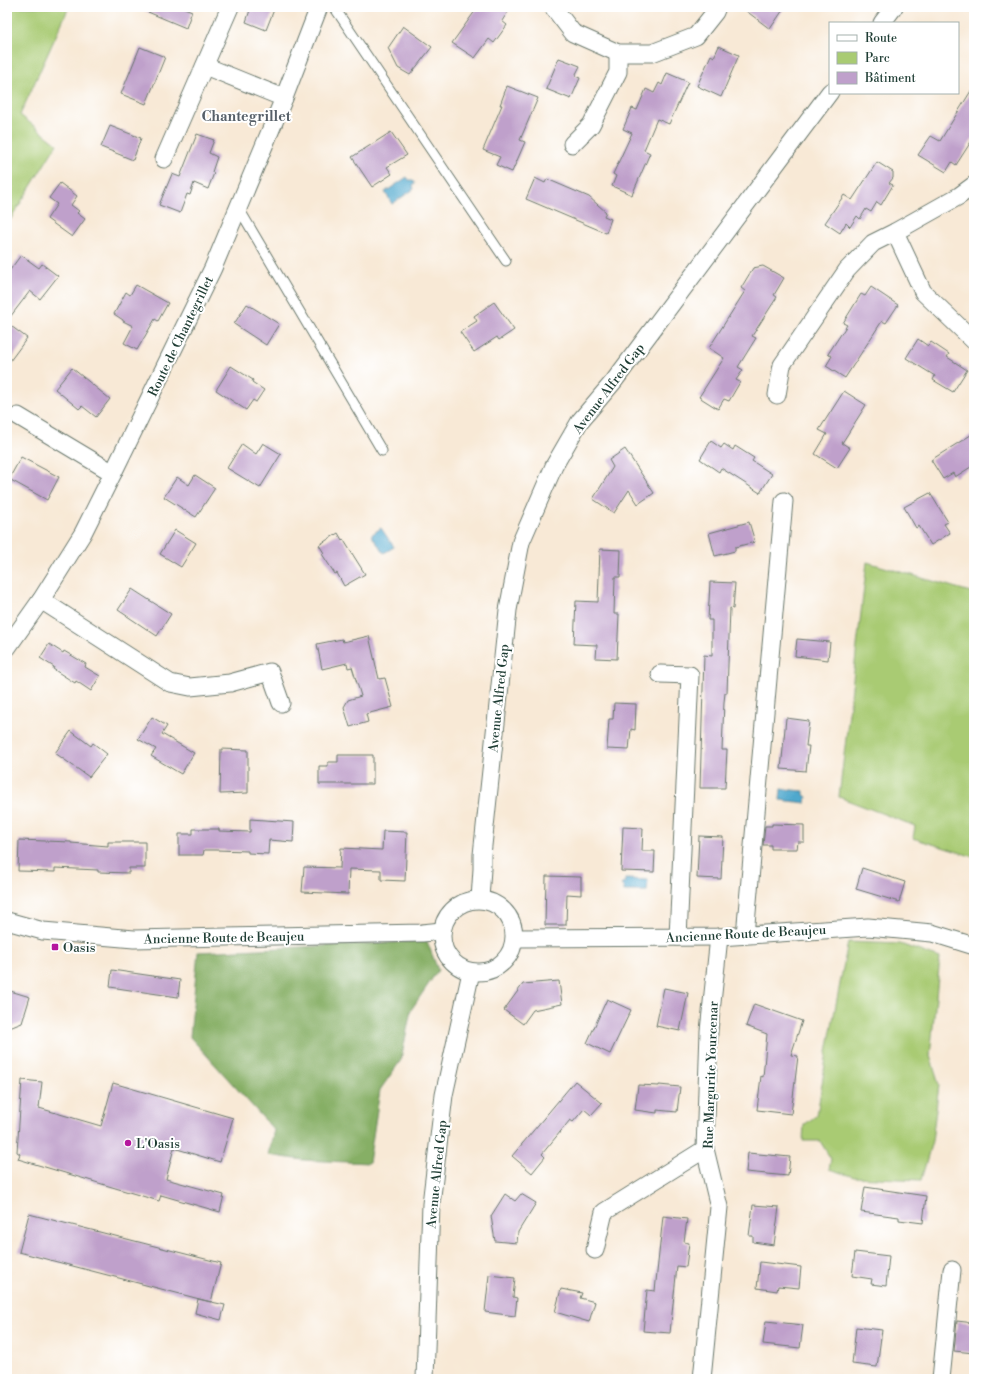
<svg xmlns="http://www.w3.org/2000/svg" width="981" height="1386" viewBox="0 0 981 1386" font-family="'Libre Bodoni',serif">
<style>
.green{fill:#a9cb73;stroke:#648454}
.forest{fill:#86af65;stroke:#52764c}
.water{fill:#50a8cd;stroke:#387280}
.building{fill:#bfa0cb}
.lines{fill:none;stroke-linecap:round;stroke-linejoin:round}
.lane-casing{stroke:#6b796d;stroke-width:11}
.street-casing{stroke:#6b796d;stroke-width:19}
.lane{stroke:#fff;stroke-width:9}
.street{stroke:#fff;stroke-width:17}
.poi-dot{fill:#b5179e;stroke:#fff;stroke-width:1.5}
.labels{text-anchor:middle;stroke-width:4;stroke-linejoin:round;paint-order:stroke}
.street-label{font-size:13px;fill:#1f3d34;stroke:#fff}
.poi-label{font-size:13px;fill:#1f3d34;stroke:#fff;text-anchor:start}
.neighbourhood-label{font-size:14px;font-weight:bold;fill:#576069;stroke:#fff}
</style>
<rect width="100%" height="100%" fill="#fff"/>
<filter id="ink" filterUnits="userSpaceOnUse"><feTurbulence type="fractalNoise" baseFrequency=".025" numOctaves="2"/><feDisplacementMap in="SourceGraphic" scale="8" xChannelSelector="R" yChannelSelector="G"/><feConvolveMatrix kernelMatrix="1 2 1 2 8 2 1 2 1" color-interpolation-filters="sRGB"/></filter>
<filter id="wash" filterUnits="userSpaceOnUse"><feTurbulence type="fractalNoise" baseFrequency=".012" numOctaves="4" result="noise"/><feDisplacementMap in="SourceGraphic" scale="16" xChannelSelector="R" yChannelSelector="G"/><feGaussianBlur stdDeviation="0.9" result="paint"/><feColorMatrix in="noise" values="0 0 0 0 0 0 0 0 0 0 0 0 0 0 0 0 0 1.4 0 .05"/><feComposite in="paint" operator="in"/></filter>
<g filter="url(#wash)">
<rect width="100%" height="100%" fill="#f8e9d6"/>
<g class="green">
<polygon points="7,7 69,7 20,115 57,144 7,225"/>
<polygon points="867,562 974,593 974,857 913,838 915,826 839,797"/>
<polygon points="848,942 900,944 940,958 930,1056 939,1085 932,1141 921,1180 854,1177 829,1169 831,1159 820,1141 803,1141 804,1125 817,1115 828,1046"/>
</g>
<polygon class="forest" points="427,941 438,970 411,1010 401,1060 380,1090 369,1163 303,1160 268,1155 274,1130 190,1037 198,952"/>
<g class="water">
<polygon points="407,177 409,180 413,180 415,183 413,186 414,189 392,204 385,192"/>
<polygon points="381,528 394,547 384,553 371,535"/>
<polygon points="781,789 804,791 804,795 807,797 806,803 780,800"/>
<polygon points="625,879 648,880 647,891 624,891 624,888 621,885 625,882"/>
</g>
<g id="blocks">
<g class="building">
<polygon points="136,7 182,7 192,11 186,28"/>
<polygon points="251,7 275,7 266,30 246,22"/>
<polygon points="478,7 511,7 502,21 507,25 494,43 489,39 475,58 452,43"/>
<polygon points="741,7 785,7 770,29"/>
<polygon points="403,26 432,47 410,75 398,68 388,48"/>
<polygon points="719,46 739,55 721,97 697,86 711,55 714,57"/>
<polygon points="140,47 165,57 146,104 121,94"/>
<polygon points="559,58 580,66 575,76 580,78 571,99 546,89"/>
<polygon points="667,73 688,82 669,124 657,119 644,150 650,153 632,195 612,186 616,176 613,174 632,133 623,129 632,108 637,110 646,89 654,93 659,83 662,85"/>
<polygon points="507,86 538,98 520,140 525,142 512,172 496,165 500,157 483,150 502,105 500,105"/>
<polygon points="974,86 974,137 956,165 952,162 946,172 918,155 931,136 940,141"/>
<polygon points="110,126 141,138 133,160 101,147"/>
<polygon points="391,132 407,155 387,167 392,174 372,187 352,157"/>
<polygon points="197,134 214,140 209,153 217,157 212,172 214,173 208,189 194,183 190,195 187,194 180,213 159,205 172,174 180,177"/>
<polygon points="877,162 893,172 893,178 889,183 893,185 881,205 877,202 871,212 866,209 860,219 857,216 850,227 846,223 840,233 825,223 844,195 852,200"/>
<polygon points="535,178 545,183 547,179 589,197 606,212 604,216 611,219 606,233 526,199"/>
<polygon points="60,183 77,196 71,205 79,211 77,213 85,219 72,237 47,219 57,204 49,198"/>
<polygon points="21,255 39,268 42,264 58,276 40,299 30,291 7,321 7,274"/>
<polygon points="763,266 784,278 774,295 777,297 752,336 756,338 738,367 743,370 736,380 740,382 729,401 724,399 718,409 699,397 724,358 709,348 745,291 741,288 753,268"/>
<polygon points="136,285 168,303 158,321 155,319 137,350 124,343 133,326 123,321 123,320 114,314 126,292 130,295"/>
<polygon points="871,287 898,305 886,323 882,321 845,378 826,366 832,356 828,354 847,325 843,323 861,294 865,296"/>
<polygon points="494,302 514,330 499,340 497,337 474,352 460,332 477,321 474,316"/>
<polygon points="247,304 279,324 266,345 234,324"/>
<polygon points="7,323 27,338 7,365"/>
<polygon points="918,339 928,346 931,342 949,354 947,357 967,370 953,392 933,380 935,376 906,358"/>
<polygon points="231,366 253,380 252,382 264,390 256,402 253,400 246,410 216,390"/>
<polygon points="72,368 110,399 96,417 82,406 79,409 55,389"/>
<polygon points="844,391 866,405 842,443 850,448 837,468 815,454 827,434 819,430"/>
<polygon points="974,433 974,465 955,477 953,473 943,479 931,460"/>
<polygon points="711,441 721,448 724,444 733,450 735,446 754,458 752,461 772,474 760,493 721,468 719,472 700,459"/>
<polygon points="263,443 281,454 260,488 227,468 242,444 256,454"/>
<polygon points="625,449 654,493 638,504 629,490 614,513 593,499 613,467 609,460"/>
<polygon points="21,457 59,477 47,500 9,479"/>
<polygon points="195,475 215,488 196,517 164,497 177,477 189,485"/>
<polygon points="930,493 948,522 944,524 950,533 931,545 919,526 916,528 904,507"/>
<polygon points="749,522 755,542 735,547 735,551 715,556 709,533"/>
<polygon points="175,530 196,543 181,567 160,554"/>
<polygon points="338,533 342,540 343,539 365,574 344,586 337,573 335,574 322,554 324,553 319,545"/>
<polygon points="600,549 621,550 620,577 615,577 614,614 619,614 617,659 596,658 597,645 574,644 576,601 598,602"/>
<polygon points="710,582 735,583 733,609 730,608 727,693 725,693 724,702 722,750 727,750 725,788 700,788 704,655 712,656 712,620 708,620"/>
<polygon points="132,589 171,614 157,636 118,610"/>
<polygon points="369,636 379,679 385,678 393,707 366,714 368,722 350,727 344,707 348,700 361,696 352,667 348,668 347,663 322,669 317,644 342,639 343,642"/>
<polygon points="797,639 830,642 828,660 795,656"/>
<polygon points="49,644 63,653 64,651 86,664 85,667 100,676 91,691 76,681 75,683 53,669 54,667 40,658"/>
<polygon points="614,703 636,704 635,730 631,729 629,750 607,749 609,719 613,719"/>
<polygon points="152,717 167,726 162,734 194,753 181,774 151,756 156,749 138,739"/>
<polygon points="786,718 809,721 806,746 809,746 806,771 781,769"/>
<polygon points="71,731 91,746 93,743 107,754 89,777 55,753"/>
<polygon points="221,749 248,750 248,793 220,794"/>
<polygon points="338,755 373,755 373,784 319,784 319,766 328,766 328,762 338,762"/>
<polygon points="250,819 294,822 293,842 269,840 268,854 248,853 248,851 216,850 204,850 203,855 179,855 179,834 193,834 193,829 219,829 219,831 250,832"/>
<polygon points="772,824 804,825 804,842 798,842 797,849 771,849 771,845 763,845 765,826 772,826"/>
<polygon points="623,827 643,828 642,851 655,851 654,872 621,871"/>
<polygon points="383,831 407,832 405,881 381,880 381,870 349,869 348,894 302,892 304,867 340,868 341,848 382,850"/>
<polygon points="699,836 723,837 721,879 697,878"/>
<polygon points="19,840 71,842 71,843 108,846 108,842 145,842 145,868 129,868 129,873 98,872 98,870 55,868 55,872 18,871"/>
<polygon points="862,868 905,882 899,902 856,889"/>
<polygon points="546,876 581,877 581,895 567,894 566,925 545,925"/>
<polygon points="112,970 180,980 178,997 110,987"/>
<polygon points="559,981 562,1004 533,1010 523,1024 504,1010 523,984"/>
<polygon points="664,988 688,993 680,1031 656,1026"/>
<polygon points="7,990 30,997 22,1023 7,1029"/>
<polygon points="607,999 631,1010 610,1054 587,1043"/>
<polygon points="754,1004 802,1021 791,1055 798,1056 791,1114 757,1110 761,1076 763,1077 767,1034 746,1026"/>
<polygon points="22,1080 42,1082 39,1108 101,1126 113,1083 233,1118 220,1162 174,1148 166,1179 224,1195 220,1212 161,1195 159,1201 18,1159 20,1154 17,1152"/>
<polygon points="575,1081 602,1103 591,1115 584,1109 573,1122 570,1120 542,1154 545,1157 532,1173 512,1156"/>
<polygon points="638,1085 659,1086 659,1085 680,1087 677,1112 657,1110 657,1113 635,1110"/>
<polygon points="748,1153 790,1157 788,1176 746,1172"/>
<polygon points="865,1187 926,1196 923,1223 899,1220 899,1217 861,1212"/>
<polygon points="505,1194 515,1201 521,1194 536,1203 518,1232 517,1243 495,1241 491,1216"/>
<polygon points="753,1205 779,1207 774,1245 753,1242 753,1236 749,1236"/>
<polygon points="29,1214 221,1263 211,1302 19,1252"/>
<polygon points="663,1216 687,1219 684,1242 689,1243 686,1267 677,1266 670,1333 643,1331 647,1290 655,1291"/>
<polygon points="855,1252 889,1256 886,1286 871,1284 872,1279 852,1276"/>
<polygon points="760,1262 801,1267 799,1288 778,1286 777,1291 757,1288"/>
<polygon points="489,1275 515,1278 513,1297 517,1298 515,1316 485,1312"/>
<polygon points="561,1289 582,1293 580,1298 595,1302 589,1322 555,1312"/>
<polygon points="198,1299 225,1305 221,1320 195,1313"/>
<polygon points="766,1321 803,1325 800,1348 763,1344"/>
<polygon points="957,1321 974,1323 974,1353 954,1351"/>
<polygon points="856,1327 882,1330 877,1367 852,1364"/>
</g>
</g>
</g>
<g filter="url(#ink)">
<use href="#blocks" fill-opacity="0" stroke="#6b796d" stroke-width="1"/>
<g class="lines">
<g class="lane-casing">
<g id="lane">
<polyline points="334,7 506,261"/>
<polyline points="238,207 382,451"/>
</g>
</g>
<g class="street-casing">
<g id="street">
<polyline points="553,7 573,33 618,53 652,53 696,36 715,12 717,7"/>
<polyline points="882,23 894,7"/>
<polyline points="205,66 284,98"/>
<polyline points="572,144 591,125 618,72 618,53"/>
<polyline points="164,159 230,7"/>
<polyline points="895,232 923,292 974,341"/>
<polyline points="777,395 782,365 847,270 873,243 895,232 959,196 974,185"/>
<polyline points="18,416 113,473"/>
<polyline points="41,600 170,683 190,687 230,683 270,672 281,703"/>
<polyline points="7,648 41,600 83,533 113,473 213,268 284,98 319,7"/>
<polyline points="660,674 690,675 678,937"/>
<polyline points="480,899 482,869 482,855 508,610 521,542 554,466 580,421 614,381 830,92"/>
<circle cx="478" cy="936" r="36"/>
<polyline points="7,921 43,931 134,939 422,933 442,931"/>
<polyline points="745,935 784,501"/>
<polyline points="515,938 719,937 868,927 932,933 974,946"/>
<polyline points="595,1250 604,1212 705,1149"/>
<polyline points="425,1379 431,1204 444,1095 471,972"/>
<polyline points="702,1379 719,1207 705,1149 709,1031 719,937"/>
<polyline points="941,1379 952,1270"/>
</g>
</g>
<use href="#lane" class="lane"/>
<use href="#street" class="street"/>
</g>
</g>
<g class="poi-dot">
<rect x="51" y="943" width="8" height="8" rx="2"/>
<circle cx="128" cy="1143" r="4"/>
</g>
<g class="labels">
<g class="street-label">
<text transform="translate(180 336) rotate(-64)" y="5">Route de Chantegrillet</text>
<text transform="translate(608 388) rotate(-53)" y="5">Avenue Alfred Gap</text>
<text transform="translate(498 698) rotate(-84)" y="5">Avenue Alfred Gap</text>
<text transform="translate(746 933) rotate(-3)" y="5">Ancienne Route de Beaujeu</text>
<text transform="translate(224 937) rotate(-1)" y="5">Ancienne Route de Beaujeu</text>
<text transform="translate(710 1075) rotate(-88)" y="5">Rue Margurite Yourcenar</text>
<text transform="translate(436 1174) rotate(-84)" y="5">Avenue Alfred Gap</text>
</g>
<g class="poi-label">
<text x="63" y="952">Oasis</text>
<text x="136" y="1148">L'Oasis</text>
</g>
<g class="neighbourhood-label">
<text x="246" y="121">Chantegrillet</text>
</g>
</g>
<rect width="981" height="1386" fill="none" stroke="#fff" stroke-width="24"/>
<rect x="829" y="22" width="130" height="72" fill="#ffffff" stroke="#a5b1ae"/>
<rect x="837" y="35" width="20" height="6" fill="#ffffff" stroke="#a5b1ae"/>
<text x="865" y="42" font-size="12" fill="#1f3d34">Route</text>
<rect x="837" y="52" width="20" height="12" fill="#a9cb73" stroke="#a5b1ae"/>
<text x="865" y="62" font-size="12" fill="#1f3d34">Parc</text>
<rect x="837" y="72" width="20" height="12" fill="#bfa0cb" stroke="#a5b1ae"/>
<text x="865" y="82" font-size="12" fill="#1f3d34">Bâtiment</text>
</svg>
